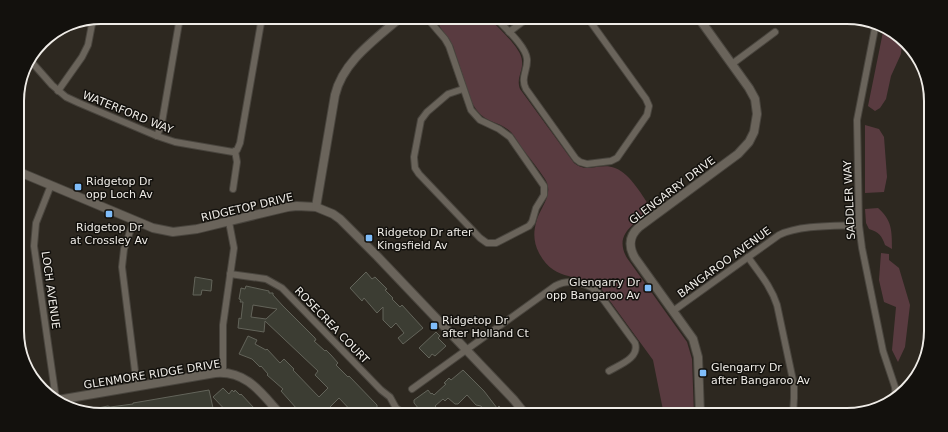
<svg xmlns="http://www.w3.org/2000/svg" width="948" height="432" viewBox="0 0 948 432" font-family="'DejaVu Sans',sans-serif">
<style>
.green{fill:#593b40}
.building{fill:#3c3d33;stroke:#63645a;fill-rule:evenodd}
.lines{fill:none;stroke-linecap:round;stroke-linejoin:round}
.minor-casing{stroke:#49453e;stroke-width:8}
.tertiary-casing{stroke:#49453e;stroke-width:10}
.minor{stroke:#6a645b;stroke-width:6}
.tertiary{stroke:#6a645b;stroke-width:8}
.poi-dot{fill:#7fbdfa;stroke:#13110d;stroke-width:1.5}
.labels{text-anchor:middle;stroke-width:3;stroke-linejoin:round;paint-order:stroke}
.street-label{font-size:11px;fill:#efece7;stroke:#13110d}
.poi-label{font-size:11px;fill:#efece7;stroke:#13110d;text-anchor:start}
.rim{fill:none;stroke:#efece7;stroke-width:2}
</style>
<rect width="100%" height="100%" fill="#2d2820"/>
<g class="green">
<path d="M436 17H488C497 27 522 48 522 61 523 72 516 78 520 89L574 163C586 174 601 162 615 168 631 174 643 197 652 210 635 223 613 234 627 258L687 342 692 359 694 415H664L653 360 602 290C580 271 555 284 539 253 534 243 533 234 536 223 539 208 555 195 545 179 539 170 532 161 525 152 520 146 516 138 511 132 496 118 484 126 471 101L453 46 440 27Z"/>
<polygon points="884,27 902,41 901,54 891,76 886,99 880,108 875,111 868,106"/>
<polygon points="865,125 879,129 884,137 887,177 884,192 865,193"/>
<path d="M878 208C892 220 892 231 892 249L885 245C882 236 879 232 869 229L866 223 865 209Z"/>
<polygon points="930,213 931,213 931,274 925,273"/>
<polygon points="881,253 889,254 889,260 899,268 910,305 905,347 898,362 892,350 896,307 884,302 879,280"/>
</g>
<g class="building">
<polygon points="366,272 372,279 375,277 387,289 385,290 393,298 392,299 400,307 402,305 423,328 403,344 398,338 404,333 396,323 391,328 383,320 383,307 377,313 364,298 362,301 350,288"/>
<polygon points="195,277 212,280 211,291 202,290 201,295 193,295"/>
<path d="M246 286 269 291V293H273V295L283 306 315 338 316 340 314 341 325 351 326 350 331 355 338 363 336 365 348 377 349 376 377 405V407L385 415H355L339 398 329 408 331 410 325 415H305L298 408 297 409 281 391 283 389 267 375 268 374 261 366 260 367 252 359 239 354 248 336 257 340 255 344 266 350 267 349 280 363 284 359 294 369 293 370 319 397 328 388 315 375 318 371 265 321 264 332 238 328 239 318 241 319 243 302H240L241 300 239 299 241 288 245 289ZM253 305 277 309 266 319 251 317Z"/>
<polygon points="436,332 440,336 438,338 446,346 435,356 432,354 429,358 419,348"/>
<polygon points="463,370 484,391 497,408 499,406 504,412 500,415 487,415 481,406 476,405 467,395 458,404 455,404 448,398 445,401 443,399 435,406 437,408 435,409 440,415 424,415 414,403 414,400 428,390 431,394 432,393 434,395 446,384 444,383 449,378 451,380"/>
<polygon points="223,388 229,394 232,390 234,392 235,390 240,395 241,394 254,408 255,407 262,415 230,415 213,397"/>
<polygon points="209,390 213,408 197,411 198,415 101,415 81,411 108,406 110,407 133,404 133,403 145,401"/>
</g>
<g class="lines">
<g class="minor-casing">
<g id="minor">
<polyline points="426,17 445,39 449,46 471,110 480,120 499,129 510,137 544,186 544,195 536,208 532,222 529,226 496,243 487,243 480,238 419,174 415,168 414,157 421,120 427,112 448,94 463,89"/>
<path d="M495 17C504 27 526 46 527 59 528 70 520 78 526 89L576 159 580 162 587 164 611 161 617 158 647 115 649 106 646 99 587 17"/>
<polyline points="876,23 857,120 859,225 862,248 883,351 895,387 896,398"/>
<polyline points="509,32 529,17"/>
<polyline points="29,59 52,85 66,97 79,103 157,136 175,142 233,152 237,150 240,143 262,17"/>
<polyline points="732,64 775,32"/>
<polyline points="58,91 82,57 88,45 93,19"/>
<polyline points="157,136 162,122 180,17"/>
<polyline points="51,185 36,223 34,246 56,399"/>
<polyline points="233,189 237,162 235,151"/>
<polyline points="134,220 124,249 122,267 137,387"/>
<path d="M748 257C759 273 771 286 777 305L794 385V398L793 415"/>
<polyline points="230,274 266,279 282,288 381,390 390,397 396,408 406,415"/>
<path d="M673 311 779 235C799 225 835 226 859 225"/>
<polyline points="223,373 223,325 234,248 229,222"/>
<path d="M412 389 555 286C568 279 585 282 597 291L635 343C640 358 619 365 609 371"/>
</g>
</g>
<g class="tertiary-casing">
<g id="tertiary">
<path d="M698 17 749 88 755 99 757 114 754 132 749 142 738 154 639 227C629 236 628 246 635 258L693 339 698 357 700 415"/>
<polyline points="17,171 153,228 173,232 197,229 288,207 297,206 316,207 333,214 340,219 377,256 514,400 526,415"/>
<path d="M316 207 335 95C343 61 376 39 401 17"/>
<path d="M58 400 215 373C247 370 262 394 281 415"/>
</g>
</g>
<use href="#minor" class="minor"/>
<use href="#tertiary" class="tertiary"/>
</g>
<g class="poi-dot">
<rect x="74" y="183" width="8" height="8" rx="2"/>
<rect x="105" y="210" width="8" height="8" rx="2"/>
<rect x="365" y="234" width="8" height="8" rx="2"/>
<rect x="644" y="284" width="8" height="8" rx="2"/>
<rect x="430" y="322" width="8" height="8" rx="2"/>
<rect x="699" y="369" width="8" height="8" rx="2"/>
</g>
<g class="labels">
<g class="street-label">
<text transform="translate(128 112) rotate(22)" y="4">WATERFORD WAY</text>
<text transform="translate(672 190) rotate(-37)" y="4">GLENGARRY DRIVE</text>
<text transform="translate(849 200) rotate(-93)" y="4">SADDLER WAY</text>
<text transform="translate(247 207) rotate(-13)" y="4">RIDGETOP DRIVE</text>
<text transform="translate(724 262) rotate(-36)" y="4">BANGAROO AVENUE</text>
<text transform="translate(51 290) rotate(82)" y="4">LOCH AVENUE</text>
<text transform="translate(332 325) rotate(46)" y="4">ROSECREA COURT</text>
<text transform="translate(152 374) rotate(-9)" y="4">GLENMORE RIDGE DRIVE</text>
</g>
<g class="poi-label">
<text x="86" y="185">Ridgetop Dr<tspan x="86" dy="13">opp Loch Av</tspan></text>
<text x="109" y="231" text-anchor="middle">Ridgetop Dr<tspan x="109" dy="13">at Crossley Av</tspan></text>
<text x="377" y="236">Ridgetop Dr after<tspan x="377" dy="13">Kingsfield Av</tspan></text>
<text x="640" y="286" text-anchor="end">Glenqarry Dr<tspan x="640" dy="13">opp Bangaroo Av</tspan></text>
<text x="442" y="324">Ridgetop Dr<tspan x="442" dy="13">after Holland Ct</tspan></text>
<text x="711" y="371">Glengarry Dr<tspan x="711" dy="13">after Bangaroo Av</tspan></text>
</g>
</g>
<path d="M0 0H948V432H0ZM101 24H847A77 77 0 0 1 924 101V331A77 77 0 0 1 847 408H101A77 77 0 0 1 24 331V101A77 77 0 0 1 101 24Z" fill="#13110d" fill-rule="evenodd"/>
<path class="rim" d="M101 24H847A77 77 0 0 1 924 101V331A77 77 0 0 1 847 408H101A77 77 0 0 1 24 331V101A77 77 0 0 1 101 24Z"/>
</svg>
